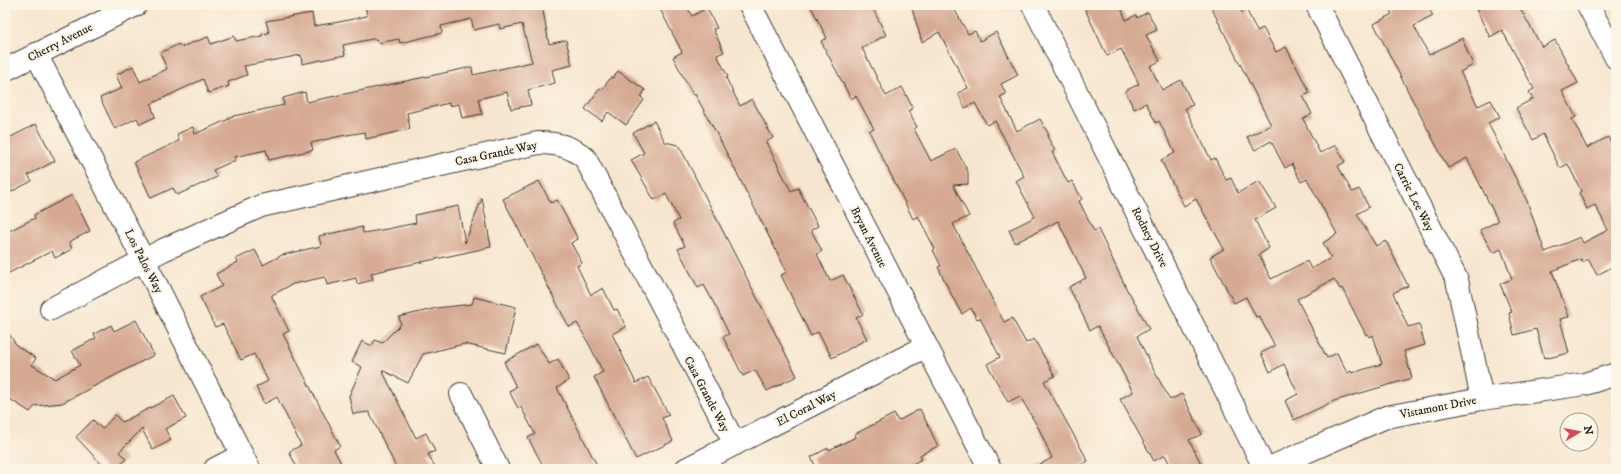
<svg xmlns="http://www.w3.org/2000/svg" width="1621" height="474" viewBox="0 0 1621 474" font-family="'IM FELL DW Pica',serif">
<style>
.building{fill:#d6a993;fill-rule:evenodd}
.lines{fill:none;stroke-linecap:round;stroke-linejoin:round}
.minor-casing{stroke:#3d3a37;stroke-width:24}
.minor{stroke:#fff;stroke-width:22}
.labels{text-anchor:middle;stroke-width:4;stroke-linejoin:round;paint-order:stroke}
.street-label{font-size:12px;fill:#1c1c1c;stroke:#fcf5e5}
</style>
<rect width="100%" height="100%" fill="#fcf5e5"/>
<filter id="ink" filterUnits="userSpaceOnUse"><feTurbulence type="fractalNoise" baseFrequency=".025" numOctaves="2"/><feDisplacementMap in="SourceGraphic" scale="8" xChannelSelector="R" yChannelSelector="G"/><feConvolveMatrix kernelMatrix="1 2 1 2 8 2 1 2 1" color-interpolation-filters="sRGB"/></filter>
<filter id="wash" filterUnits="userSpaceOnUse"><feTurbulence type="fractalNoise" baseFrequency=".012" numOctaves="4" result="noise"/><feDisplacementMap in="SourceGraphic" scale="16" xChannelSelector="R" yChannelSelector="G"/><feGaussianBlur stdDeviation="0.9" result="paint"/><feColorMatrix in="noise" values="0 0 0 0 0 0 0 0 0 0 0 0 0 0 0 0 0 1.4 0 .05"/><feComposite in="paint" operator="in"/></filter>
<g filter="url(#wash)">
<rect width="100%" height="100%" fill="#f7e6cf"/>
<g id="blocks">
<g class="building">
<polygon points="365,5 542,5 549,44 566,40 572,65 552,70 555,83 528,90 531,105 511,109 507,92 478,99 482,114 462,118 459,104 449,106 449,103 407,113 410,129 366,139 365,132 341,136 311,143 313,150 269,160 266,150 234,157 236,160 213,170 217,177 177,195 173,188 151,198 134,162 179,141 177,134 193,127 195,134 229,119 229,117 284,105 283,98 305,92 307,102 472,67 473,75 532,62 522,24 500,29 499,24 474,30 471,19 441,26 442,33 400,43 399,39 378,43 376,39 372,39 343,45 345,55 302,64 301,55 244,66 247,75 228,82 229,86 208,93 203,79 151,104 155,117 140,124 137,118 115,129 100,98 122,88 116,75 133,66 140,82 167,69 160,53 179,44 181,47 208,37 211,44 234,36 236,41 262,36 262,34 269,33 266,21 312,13 314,26 339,22 367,16"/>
<polygon points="658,5 686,5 692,16 707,8 717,28 713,29 724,52 717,55 728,77 726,78 740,106 752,99 773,138 766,142 791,191 798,188 818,226 811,230 822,251 817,254 830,281 843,275 863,314 856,318 867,339 832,358 818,332 811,336 781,275 787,272 719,138 695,94 693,95 673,57 682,52"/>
<polygon points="810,5 871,5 886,35 862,48 886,96 902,87 913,108 908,111 917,127 914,129 931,161 956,149 968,172 968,184 953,185 969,216 953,224 1004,322 1012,318 1026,343 1034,339 1042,353 1055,376 1044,381 1088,461 1073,469 1031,469 1052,458 1040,431 1020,396 1008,402 987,364 1000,357 980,318 977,319 971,308 962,314 953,298 938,267 941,266 933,250 935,249 918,216 913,219 869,131 874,129 856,96 851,99 821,41 827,38"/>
<polygon points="911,5 952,5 968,34 975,31 980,41 996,32 1018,75 1001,84 1006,94 1000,97 1017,131 1040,119 1049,135 1047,136 1055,151 1052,152 1068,183 1072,181 1082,199 1079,201 1094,231 1098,229 1128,292 1129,292 1149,329 1137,336 1150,363 1170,400 1182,394 1202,434 1189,440 1204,469 1172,469 1165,455 1154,461 1120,399 1133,392 1098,326 1090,330 1069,287 1086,278 1058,221 1015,243 1009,230 1035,217 1016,181 1024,176 995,121 987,125 975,103 965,108 958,93 968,88 939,32 922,42"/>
<path d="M1083 5H1120L1126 20 1136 15 1137 18 1148 12 1157 30 1146 35 1160 61 1150 66 1162 90 1181 80 1193 105 1185 108 1211 160 1215 158 1226 180 1231 178 1238 193 1259 181 1276 208 1255 220 1269 248 1259 255 1271 279 1307 261 1311 269 1331 258 1323 243 1337 234 1307 179 1301 182 1292 164 1285 168 1271 141 1255 150 1247 137 1271 125 1210 5H1238L1242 13 1247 11 1257 31 1263 28 1276 52 1286 47 1310 93 1303 96 1312 114 1303 119 1320 153 1336 145 1345 162 1338 166 1352 192 1359 189 1369 207 1357 214 1376 246 1386 241 1408 286 1393 293 1408 327 1419 324 1425 345 1404 351 1412 378 1334 401 1294 420 1285 401 1298 394 1284 364 1270 372 1261 353 1275 346 1259 316 1256 317 1246 297 1234 303 1210 257 1224 249 1196 199 1184 206 1161 160 1175 153 1159 121 1156 123 1146 103 1134 109 1125 91 1139 84 1121 49 1107 56ZM1334 279 1340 289 1342 288 1366 335 1368 334 1370 337 1373 335 1382 364 1352 373 1351 371 1347 373 1337 353 1327 358 1297 299Z"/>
<polygon points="1387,5 1427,5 1433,16 1414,26 1429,55 1462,38 1473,65 1460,72 1478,106 1491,100 1500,117 1488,123 1527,201 1545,252 1580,237 1583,243 1608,230 1595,205 1587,209 1579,193 1581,191 1568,164 1560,168 1543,134 1533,140 1516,108 1533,99 1529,92 1534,89 1502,30 1490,37 1474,5 1518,5 1542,47 1555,40 1578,83 1562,91 1576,117 1572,119 1587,148 1608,137 1616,153 1616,265 1597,275 1588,259 1582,262 1581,259 1552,271 1569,317 1560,319 1569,353 1548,358 1548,357 1544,358 1536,329 1514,335 1509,313 1512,312 1500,284 1512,279 1501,249 1493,253 1480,230 1498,221 1467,158 1448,168 1412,99 1374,24 1392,14"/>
<polygon points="618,71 645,90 641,97 644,100 626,125 608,112 602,121 585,109 600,88 602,90 611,77 613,78"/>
<polygon points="654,121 665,142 678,145 684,155 797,376 767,391 755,370 743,376 723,337 729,334 717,309 704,285 698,288 678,249 685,246 673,223 679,220 666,194 654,200 631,160 644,153 633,133"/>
<polygon points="36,124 55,161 28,175 32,181 5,195 5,140"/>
<polygon points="539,181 551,203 557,200 578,239 571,243 582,263 577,266 591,295 603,288 614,310 617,309 626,327 612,334 636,383 648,377 669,415 662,418 673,441 636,459 594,377 603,372 590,346 577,323 569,327 503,199"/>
<polygon points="72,195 90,231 69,242 72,249 55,258 52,251 5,275 5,233 35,218 34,215"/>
<polygon points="482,198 491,247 371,273 373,280 357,284 356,278 327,285 325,277 293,284 272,295 272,297 289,331 283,334 340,446 334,450 344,469 298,469 289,452 301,445 277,397 264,404 256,387 268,381 254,354 241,360 223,324 215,327 200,297 222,286 216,274 238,262 236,259 255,250 263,265 282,255 321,246 319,236 362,227 363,233 387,229 416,223 415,215 458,206 465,243"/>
<polygon points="474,297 516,307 506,353 464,344 423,354 408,383 382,370 416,438 426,433 435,451 428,454 436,469 397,469 369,412 353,414 349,396 362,367 352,362 362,341 372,346 375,340 382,343 401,324 399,317 437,308 472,304"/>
<polygon points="136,320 154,355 62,403 35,406 30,412 5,396 5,328 17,346 36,358 32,365 55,379 80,365 72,351 96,338 94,334 111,325 114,331"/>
<polygon points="537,344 549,364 558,359 569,380 557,388 599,469 545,469 528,438 535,434 521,407 518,408 509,391 516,387 504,362"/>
<polygon points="174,396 186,418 165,429 171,440 153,450 142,429 119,452 126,459 117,469 106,469 76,437 93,420 102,429 115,415 122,422"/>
<polygon points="920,409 938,446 920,455 922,459 903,469 817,469 811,457 828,448 829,450 856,437 855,434 894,414 898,421"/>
</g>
</g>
</g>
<g filter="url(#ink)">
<use href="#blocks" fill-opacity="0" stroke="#3d3a37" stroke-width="1"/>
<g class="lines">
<g class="minor-casing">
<g id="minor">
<polyline points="750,5 990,469"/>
<polyline points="1033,5 1265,469"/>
<polyline points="1317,5 1457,280 1482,399"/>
<polyline points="1588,5 1616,58"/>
<polyline points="36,54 154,280 249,469"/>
<polyline points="5,70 136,5"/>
<path d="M51 309 163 250 261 206 538 143C557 143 571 146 585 158L735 444"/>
<polyline points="461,394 498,469"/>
<polyline points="215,469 242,455"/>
<polyline points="686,469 925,347"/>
<polyline points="1267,469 1386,417 1482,399 1585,384 1616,374"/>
</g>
</g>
<use href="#minor" class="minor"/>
</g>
</g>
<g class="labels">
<g class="street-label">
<text transform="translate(60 42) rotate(-27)" y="4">Cherry Avenue</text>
<text transform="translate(496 153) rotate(-12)" y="4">Casa Grande Way</text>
<text transform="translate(1414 197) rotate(63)" y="4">Carrie Lee Way</text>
<text transform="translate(869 237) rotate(63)" y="4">Bryan Avenue</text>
<text transform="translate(1150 237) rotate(63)" y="4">Rodney Drive</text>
<text transform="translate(144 261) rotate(63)" y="4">Los Palos Way</text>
<text transform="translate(707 394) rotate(62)" y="4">Casa Grande Way</text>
<text transform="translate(1438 407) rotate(-11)" y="4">Vistamont Drive</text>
<text transform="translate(806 408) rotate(-27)" y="4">El Coral Way</text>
</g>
</g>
<rect width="1621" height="474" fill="none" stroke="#fcf5e5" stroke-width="20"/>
<g transform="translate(1579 432) rotate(80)"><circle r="19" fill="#fcf5e5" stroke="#a29e95"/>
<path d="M0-3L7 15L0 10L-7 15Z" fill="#d1495b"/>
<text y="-6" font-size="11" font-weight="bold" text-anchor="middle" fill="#1c1c1c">N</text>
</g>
</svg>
